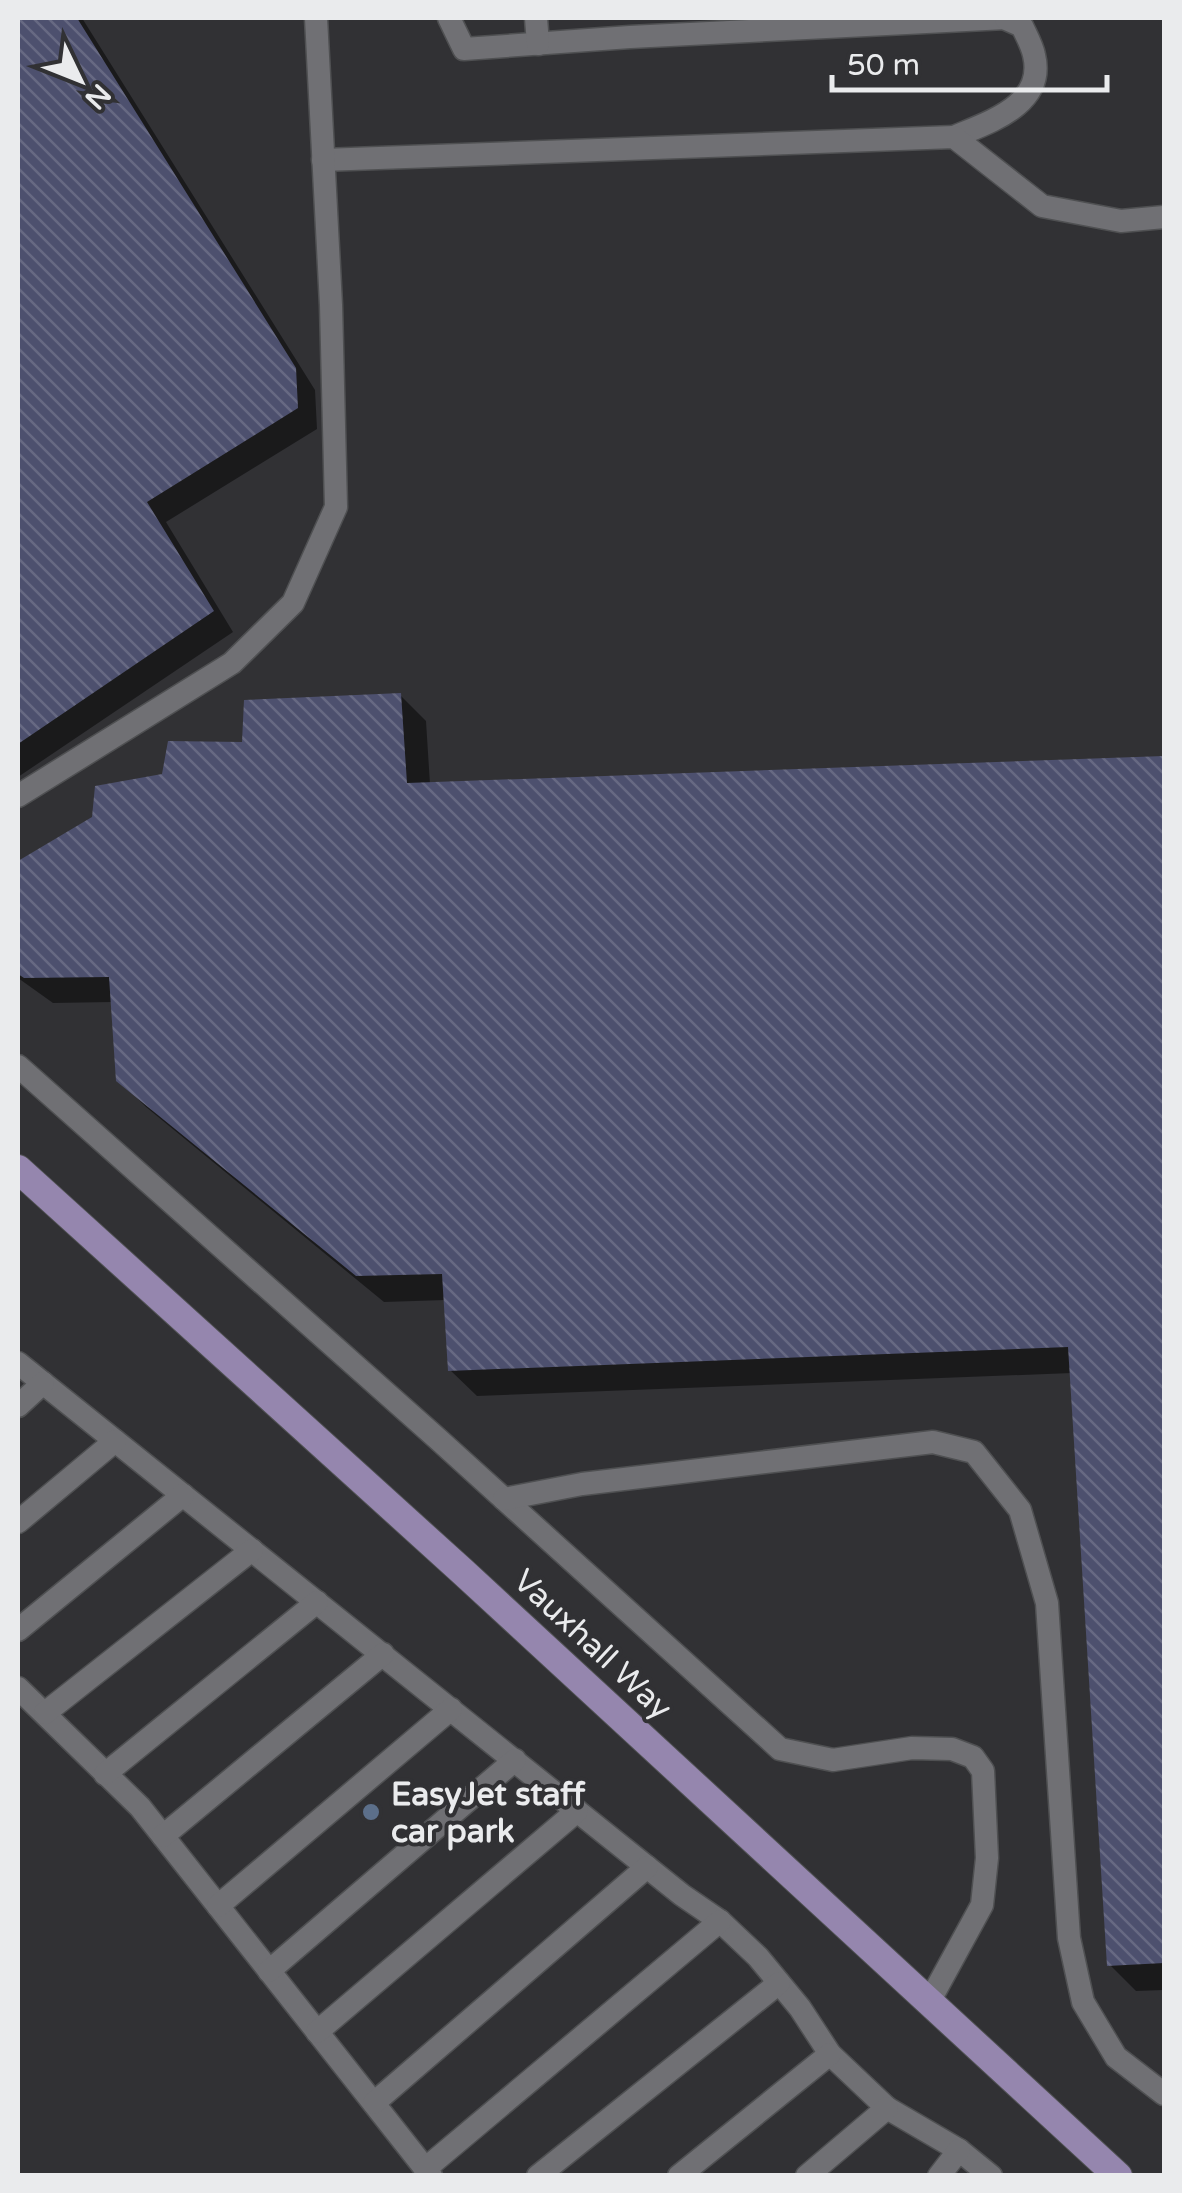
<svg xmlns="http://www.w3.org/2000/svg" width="1182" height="2193" viewBox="0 0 1182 2193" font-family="'Varela Round',sans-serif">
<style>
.shadow{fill:#0007}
.building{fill:url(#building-back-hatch)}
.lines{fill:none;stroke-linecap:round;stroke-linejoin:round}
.service-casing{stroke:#4f5052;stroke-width:25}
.primary-casing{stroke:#4f5052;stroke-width:30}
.service{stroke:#707074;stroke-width:22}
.primary{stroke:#9586ae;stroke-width:28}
.service-dot{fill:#5c6f8a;stroke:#313134;stroke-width:4}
.labels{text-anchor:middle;stroke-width:8;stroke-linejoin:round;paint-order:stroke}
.street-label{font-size:32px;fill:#eaebed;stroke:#313134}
.poi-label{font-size:32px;font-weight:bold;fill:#eaebed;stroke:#313134;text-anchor:start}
</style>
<defs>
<pattern id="building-back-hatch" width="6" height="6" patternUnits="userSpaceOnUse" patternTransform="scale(2.5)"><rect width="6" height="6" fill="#4d506e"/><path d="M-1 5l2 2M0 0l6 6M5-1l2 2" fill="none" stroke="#676983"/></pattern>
</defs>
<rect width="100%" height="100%" fill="#313134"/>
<g class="shadow">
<polygon points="18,18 82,18 315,390 317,429 166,522 233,632 18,777"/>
<polygon points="400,695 426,721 430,784 1164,758 1164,1990 1136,1991 1110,1965 1072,1373 477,1396 450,1370 446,1300 384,1302 146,1107 119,1080 113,1002 53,1003 18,978 18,864 164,776 244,745"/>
</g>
<g class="building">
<polygon points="18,18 77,18 296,368 298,408 147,502 214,611 18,744"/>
<polygon points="401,693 407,783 1164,756 1164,1963 1107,1966 1068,1347 448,1371 442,1274 356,1276 116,1081 109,977 24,978 18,974 18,861 92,817 95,786 162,774 168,741 242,742 244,700"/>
</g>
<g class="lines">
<g class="service-casing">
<g id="service">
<polyline points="449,18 464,49 630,37 1006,18"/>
<polyline points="536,18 538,44"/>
<path d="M954 137C989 122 1046 105 1034 55 1032 45 1026 35 1022 26L1006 19"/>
<polyline points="323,160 954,137 1042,206 1121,221 1164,217"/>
<polyline points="18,796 232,663 293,603 336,507 331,305 316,18"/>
<polyline points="18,1066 439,1440 780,1749 833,1760 912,1748 952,1749 973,1757 983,1771 987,1858 982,1905 929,2002"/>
<polyline points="18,1363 682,1895 720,1921 758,1957 800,2008 830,2054 887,2108 959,2150 991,2176"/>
<polyline points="18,1406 43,1383"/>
<polyline points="504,1499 582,1484 933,1442 974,1452 1020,1510 1047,1603 1069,1938 1083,2002 1116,2057 1164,2094"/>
<polyline points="18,1522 115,1441"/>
<polyline points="18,1630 183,1495"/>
<polyline points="18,1688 140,1807 431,2176"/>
<polyline points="45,1713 252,1550"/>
<polyline points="105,1774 317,1602"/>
<polyline points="163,1836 383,1654"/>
<polyline points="218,1906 451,1709"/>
<polyline points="269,1971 515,1760"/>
<polyline points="317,2032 577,1811"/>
<polyline points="374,2103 647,1867"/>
<polyline points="425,2169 720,1921"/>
<polyline points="538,2176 779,1983"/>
<polyline points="679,2176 830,2054"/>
<polyline points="807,2176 887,2108"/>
<polyline points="939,2176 959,2150"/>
</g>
</g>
<g class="primary-casing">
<polyline id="primary" points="18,1169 462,1571 1118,2176"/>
</g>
<use href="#service" class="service"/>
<use href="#primary" class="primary"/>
</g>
<circle class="service-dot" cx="371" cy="1812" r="10"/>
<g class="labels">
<g class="street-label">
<text transform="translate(593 1644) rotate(43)" y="11">Vauxhall Way</text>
</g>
<g class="poi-label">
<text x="391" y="1805">EasyJet staff<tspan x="391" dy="37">car park</tspan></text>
</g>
</g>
<rect width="1182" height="2193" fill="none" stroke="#eaebed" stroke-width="40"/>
<g transform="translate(80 80) rotate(133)" stroke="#313134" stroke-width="8" paint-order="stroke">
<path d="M0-8L18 38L0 25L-18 38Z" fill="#eaebed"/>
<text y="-15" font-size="28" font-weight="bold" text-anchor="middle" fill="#eaebed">N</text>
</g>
<path d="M832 75v15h275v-15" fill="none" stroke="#eaebed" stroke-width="5"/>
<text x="847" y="75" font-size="30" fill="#eaebed" stroke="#313134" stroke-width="8" paint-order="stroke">50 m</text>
</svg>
